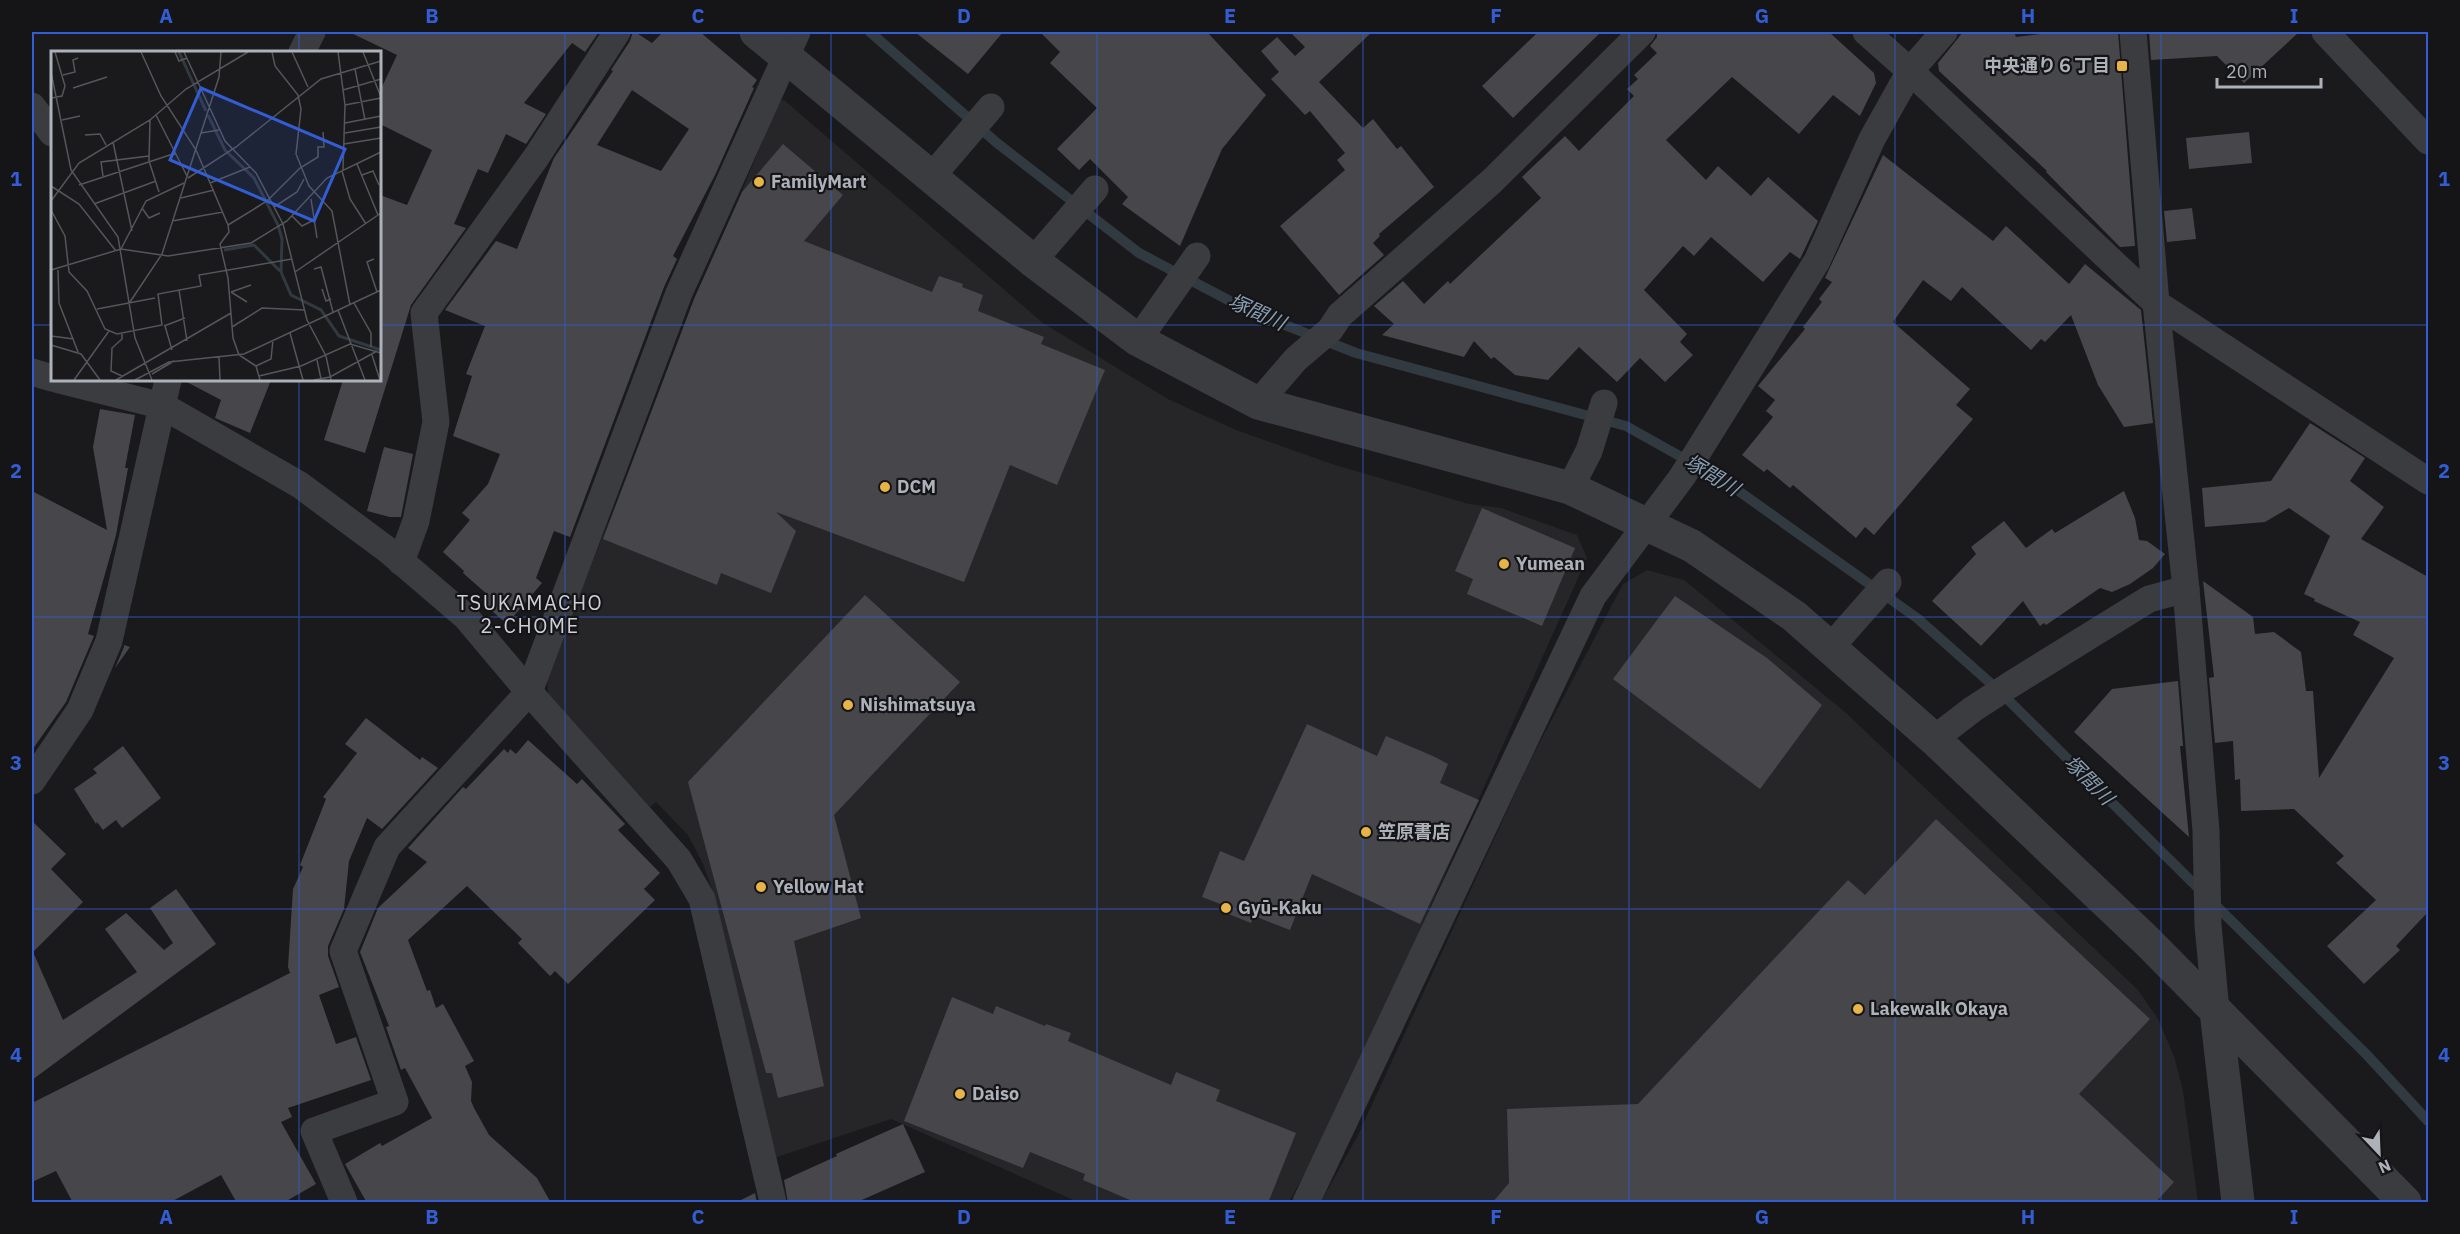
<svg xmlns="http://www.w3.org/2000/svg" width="2460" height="1234" viewBox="0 0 2460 1234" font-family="'IBM Plex Sans','Noto Sans JP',sans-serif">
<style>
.built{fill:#262628}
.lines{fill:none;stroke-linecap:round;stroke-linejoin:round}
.stream{stroke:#323a41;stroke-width:10}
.building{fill:#47474b;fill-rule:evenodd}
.minor{stroke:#3b3c40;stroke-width:27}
.tertiary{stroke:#3b3c40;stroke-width:33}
.grid{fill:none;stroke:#335dd4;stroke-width:1.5;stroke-opacity:0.55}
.poi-dot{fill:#e6b447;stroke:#151417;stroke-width:2}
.labels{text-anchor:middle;stroke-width:4.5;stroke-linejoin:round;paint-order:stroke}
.poi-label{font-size:18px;font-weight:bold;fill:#adb1ba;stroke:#151417;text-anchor:start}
.water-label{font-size:20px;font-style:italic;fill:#879db2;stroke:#151417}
.neighbourhood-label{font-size:20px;letter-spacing:1.5px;fill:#ced0d6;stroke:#151417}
.inset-river{fill:none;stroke:#323a41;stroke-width:3}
.inset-road{fill:none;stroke:#55565b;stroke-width:1.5}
.view{fill:#335dd4;fill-opacity:0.15;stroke:#335dd4;stroke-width:3}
.inset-edge{fill:none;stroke:#adb1ba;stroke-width:3}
.neatline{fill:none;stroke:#335dd4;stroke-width:2}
.grid-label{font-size:20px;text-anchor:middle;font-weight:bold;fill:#335dd4}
</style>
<rect width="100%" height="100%" fill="#1a1a1c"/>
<g class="built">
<polygon points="784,100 1043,323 1168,399 1236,430 1332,464 1469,504 1501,508 1577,535 1587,558 1422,925 1420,935 1328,1132 1289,1202 1078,1202 891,1119 774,1158 714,895 703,864 688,835 656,802 650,807 548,693 547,677 602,538 778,102"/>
<polygon points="1647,570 1684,580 1845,712 2138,990 2158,1019 2174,1056 2183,1091 2198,1202 1321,1202 1358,1135 1530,761 1623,584"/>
</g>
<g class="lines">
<polyline class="stream" points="870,32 997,143 1139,253 1249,311 1356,353 1626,426 1726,482 1917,618 1996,688 2367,1055 2428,1121"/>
</g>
<g class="building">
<polygon points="349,32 599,32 585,52 572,43 524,103 546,114 526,144 506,134 488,173 478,169 454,224 466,228 411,305 365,453 324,440 343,380 380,380 380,195 407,205 432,150 380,124 380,91 397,55"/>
<path d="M633 32H635L652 43 663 32H700L757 80 752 87 754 88 715 175 673 256 677 259 664 287 570 537 554 531 536 578 542 583 507 624 485 605 487 603 483 601 488 595 463 573 464 571 443 552 470 520 462 513 488 484 500 454 453 436 472 376 466 374 485 326 445 310 496 241 517 249 554 158 613 71 611 70 630 41ZM632 90 689 129 661 171 597 145Z"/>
<polygon points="915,32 1003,32 968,74"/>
<polygon points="1040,32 1207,32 1266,95 1222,149 1180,246 1122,204 1128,197 1090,159 1079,170 1057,149 1097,108 1050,63 1060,52"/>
<polygon points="1290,32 1372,32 1319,82 1363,128 1373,119 1397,149 1401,146 1434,187 1379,234 1380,236 1373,243 1384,255 1339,295 1280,226 1345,170 1337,160 1345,153 1310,111 1305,115 1271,79 1279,72 1261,51 1277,37 1295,56 1305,47"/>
<polygon points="1538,32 1601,32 1513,118 1482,86"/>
<polygon points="1657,32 1829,32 1874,73 1876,83 1860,116 1833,95 1799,134 1732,77 1666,140 1706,180 1718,166 1751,196 1768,177 1818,221 1800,259 1790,252 1763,282 1711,237 1694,256 1683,246 1644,290 1687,334 1680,342 1693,355 1665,382 1640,358 1617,382 1579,347 1548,380 1515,375 1494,357 1491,359 1474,341 1464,357 1382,335 1394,324 1374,306 1403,281 1424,304 1448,281 1450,284 1541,198 1522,177 1565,136 1579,151 1634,96 1627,89 1638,79 1634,75 1657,53 1650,46 1657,37"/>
<polygon points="1963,32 2014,32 2016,37 2056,32 2118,32 2135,246 2120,247 2046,172 2047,171 1939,71 1938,63"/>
<polygon points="2149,32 2299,32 2244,83 2217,56 2151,60"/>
<polygon points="2249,132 2252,163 2189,169 2186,138"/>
<polygon points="783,144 843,195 804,241 932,292 939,276 963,284 962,287 983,295 978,311 1044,337 1041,344 1105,370 1057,485 1010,465 964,582 776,512 796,531 771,593 721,573 717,585 603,539 694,299 742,192"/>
<polygon points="1883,155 1993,241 2006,226 2069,284 2085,264 2141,310 2153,423 2124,427 2098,385 2071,315 2045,342 2041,339 2031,350 1962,287 1951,301 1923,280 1893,322 1970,389 1956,405 1973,419 1874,535 1865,527 1856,538 1793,485 1790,488 1767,469 1764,472 1742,455 1773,417 1766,411 1775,400 1758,386 1805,329 1803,327 1822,302 1819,299 1832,282 1825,278"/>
<polygon points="2192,208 2196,239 2167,242 2164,211"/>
<polygon points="183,380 271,380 250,433 215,418 221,400"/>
<polygon points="100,409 135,415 125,468 128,468 116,535 88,634 94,636 66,702 32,750 32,491 107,530 93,447"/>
<polygon points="2310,423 2365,458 2350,481 2384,507 2361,539 2428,577 2428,912 2396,946 2400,950 2364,984 2327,946 2376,900 2336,863 2344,856 2294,809 2241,811 2240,779 2235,780 2233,741 2215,743 2209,678 2214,677 2203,581 2253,617 2255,634 2274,632 2301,652 2306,691 2313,691 2319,778 2394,658 2353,635 2360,622 2314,601 2315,599 2304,594 2330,536 2289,508 2265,522 2205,527 2202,488 2271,481"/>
<polygon points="384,447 413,454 401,517 390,517 367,511"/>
<polygon points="2124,491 2135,518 2139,540 2147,541 2165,554 2153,568 2130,584 2112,592 2100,588 2046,625 2044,623 2040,626 2023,601 1981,646 1932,601 1976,554 1971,547 2004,521 2026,548 2052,529 2055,533"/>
<polygon points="1482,508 1575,548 1542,626 1467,594 1473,579 1455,571"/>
<polygon points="865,595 960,682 834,815 861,918 794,941 824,1086 778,1098 772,1073 766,1073 688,782"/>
<polygon points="1675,596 1767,658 1822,705 1760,789 1613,679"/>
<polygon points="124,645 130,647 115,668 124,647"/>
<polygon points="2178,681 2183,746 2180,746 2189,837 2074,732 2112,689"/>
<polygon points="366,718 420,760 422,757 438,768 382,829 367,818 349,861 344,909 328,946 328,956 339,987 319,995 336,1044 356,1037 371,1080 288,1108 292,1117 281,1122 316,1184 283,1203 237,1203 221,1175 169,1203 73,1203 56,1171 32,1182 32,1103 290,973 288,967 293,889 303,867 300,865 326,799 323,797 357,753 345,744"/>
<polygon points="1307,724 1377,756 1386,736 1435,757 1448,764 1440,783 1479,800 1420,924 1312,874 1290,930 1254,916 1251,923 1221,911 1223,905 1202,897 1220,851 1244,861"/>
<polygon points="528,740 577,784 582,779 625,824 618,830 660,873 644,889 655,900 568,984 555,971 550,976 518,943 522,939 467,886 408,940 427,991 430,990 436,1008 443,1004 474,1061 465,1066 472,1082 471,1101 474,1108 489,1135 537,1178 551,1203 367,1203 345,1164 380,1143 382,1146 432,1118 405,1068 401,1070 386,1027 389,1026 360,952 378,908 427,862 408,848 463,787 466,789 504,749 508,753 510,749 516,754"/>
<polygon points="123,746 161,798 122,828 116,820 103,830 97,822 96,824 74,789 97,773 93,769"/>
<polygon points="1936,819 2150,1019 2079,1094 2174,1182 2155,1203 1492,1203 1509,1183 1507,1109 1638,1104 1848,880 1865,895"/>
<polygon points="32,821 66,854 51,869 83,902 33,952 63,1020 137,972 105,929 126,913 164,950 173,943 150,908 176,889 216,944 32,1080"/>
<polygon points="952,997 993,1014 996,1006 1045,1026 1046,1024 1071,1033 1068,1041 1171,1085 1176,1072 1220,1090 1216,1101 1296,1133 1268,1203 1137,1203 1083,1180 1085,1174 1030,1152 1023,1168 904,1121"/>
<polygon points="903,1124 925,1172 855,1203 788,1203 784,1180 837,1156 836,1154"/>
<polygon points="755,1193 757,1203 735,1203"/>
</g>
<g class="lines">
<g class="minor">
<polyline points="1866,32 1910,71 2156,303 2428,481"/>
<polyline points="2133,32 2156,303 2186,589 2206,831 2208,925 2216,1011"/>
<polyline points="2325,32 2428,141"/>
<polyline points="302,52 312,32"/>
<polyline points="32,106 52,133"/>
<polyline points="932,176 991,107"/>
<polyline points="1033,261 1095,189"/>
<polyline points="1138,340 1197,256"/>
<polyline points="32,372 52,378"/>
<polyline points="59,380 163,406 300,485 389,551 466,617 529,692 679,860 702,899 773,1202"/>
<polyline points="1258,403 1296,359 1330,330 1340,315 1492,181 1642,32"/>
<polyline points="1570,488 1589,451 1604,403"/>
<polyline points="401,562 416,521 436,422 424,313 537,156 617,32"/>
<polyline points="1830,648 1888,582"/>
<polyline points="1934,739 1973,709 2010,685 2149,599 2186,589"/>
<polyline points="32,781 80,710 109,641 168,380"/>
<polyline points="344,1202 314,1131 395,1102 343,951 387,847 529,692 679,293 797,32"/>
<polyline points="1306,1202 1593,596 1682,477 1817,261 1872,139 1910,71 1944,32"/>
</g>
<g class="tertiary">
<polyline points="756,32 1033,261 1138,340 1258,403 1570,488 1692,546 1794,616 1934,739 2147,941 2405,1202"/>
<polyline points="2216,1011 2238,1202"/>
</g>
</g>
<path class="grid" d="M299 32V52M565 32V1202M831 32V1202M1097 32V1202M1363 32V1202M1629 32V1202M1895 32V1202M2161 32V1202M32 325H52M380 325H2428M299 380V1202M32 617H2428M32 909H2428"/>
<g class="poi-dot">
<rect x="2116" y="60" width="12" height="12" rx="3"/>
<circle cx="759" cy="182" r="6"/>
<circle cx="885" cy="487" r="6"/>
<circle cx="1504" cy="564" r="6"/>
<circle cx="848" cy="705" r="6"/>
<circle cx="1366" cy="832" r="6"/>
<circle cx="761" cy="887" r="6"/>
<circle cx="1226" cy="908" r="6"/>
<circle cx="1858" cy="1009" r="6"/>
<circle cx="960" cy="1094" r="6"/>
</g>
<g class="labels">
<g class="poi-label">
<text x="2110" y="72" text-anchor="end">中央通り６丁目</text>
<text x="771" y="188">FamilyMart</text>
<text x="897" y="493">DCM</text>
<text x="1516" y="570">Yumean</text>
<text x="860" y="711">Nishimatsuya</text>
<text x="1378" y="838">笠原書店</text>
<text x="773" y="893">Yellow Hat</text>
<text x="1238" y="914">Gyū-Kaku</text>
<text x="1870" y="1015">Lakewalk Okaya</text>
<text x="972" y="1100">Daiso</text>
</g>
<g class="water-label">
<text transform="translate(1257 312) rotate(24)" y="7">塚間川</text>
<text transform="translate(1712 475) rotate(31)" y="7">塚間川</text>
<text transform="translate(2089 780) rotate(45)" y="7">塚間川</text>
</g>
<g class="neighbourhood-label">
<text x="530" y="610">TSUKAMACHO<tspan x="530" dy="23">2-CHOME</tspan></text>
</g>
</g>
<g transform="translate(51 51)">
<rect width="330" height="330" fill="#1a1a1c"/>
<path class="inset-river" d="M128 1 155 60M157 64 174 99 203 127 227 174 231 188 230 221M173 199 203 194 229 220M230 221 240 244 270 259 288 285 330 299"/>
<path class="inset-road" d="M90 1 110 45 145 99 177 174 178 181 169 193 177 227 182 287 188 304 205 315 209 329M124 1 128 10 136 7M133 1 174 90 205 122 232 173 256 269 275 305 280 329M221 1 224 15 247 44 250 58 245 103 258 135 281 160 299 254M241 1 257 36M287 1 294 54 292 119M312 1 330 46M304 18 314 69M0 21 20 119 67 186 84 287 101 329M12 24 24 21 22 9 27 7M22 37 56 26M292 39 330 28M0 47 11 45 14 35 4 1M294 54 330 47M105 64 136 125M11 69 29 65M99 69 98 110 108 141M294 72 330 65M150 82 168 79M294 82 330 76M34 84 49 83 55 94M62 91 81 180M293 93 330 87M306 113 327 164M291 120 299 148 315 173M311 124 322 120 328 134M52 125 50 111 98 105M137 127 185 96 270 28 330 10M159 132 199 116M28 134 125 102M0 135 28 153 65 200M130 147 163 139M260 148 266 187M0 150 28 112 99 69 135 38 197 1M43 153 105 130M223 156 246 141 253 128M91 157 98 167 109 162M0 159 14 185 18 221 36 240 54 278 66 283 111 274 107 243 150 235 148 224 241 208M241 165 251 175 265 168M121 170 172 161M177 174 216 150 249 117 267 106V96H273L272 81M70 198 95 150 133 132M323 208 316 211 326 241M263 218 270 216 282 261M0 219 70 198 117 205 200 192 236 170 276 127 330 101M7 219 8 252 27 301M244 221 330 162M271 238 275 250 280 248M128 239 136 290M180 241 200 234M180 241 196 251M79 251 111 203 168 26 170 1M303 252 320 282V296M46 258 104 247M287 259 314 329M113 275 134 267M114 275 121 299M181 276 211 257 254 259M71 282V288L61 297 60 320 71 325M239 282 252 329M0 285 23 288M0 294 30 303 49 329M321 304 329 329M168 306 169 329M266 309 270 328M205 315 220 308 222 289M101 323 123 310M208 325 250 315 299 293 330 302M23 329 58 280M65 329 180 262M84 329 118 311 193 303 330 239M263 329 279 326 326 300"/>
<path class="view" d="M150 37 294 98 263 170 119 109Z"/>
<rect width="330" height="330" class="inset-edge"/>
</g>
<rect width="2460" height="1234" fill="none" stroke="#151417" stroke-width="66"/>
<g transform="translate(2379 1153) rotate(157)" stroke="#151417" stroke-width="4.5" paint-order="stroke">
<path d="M0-4.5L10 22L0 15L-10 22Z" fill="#adb1ba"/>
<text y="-9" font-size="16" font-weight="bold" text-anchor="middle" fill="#adb1ba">N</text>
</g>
<path d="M2217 78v9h104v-9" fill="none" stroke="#adb1ba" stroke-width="3"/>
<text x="2226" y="78" font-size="18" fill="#adb1ba" stroke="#151417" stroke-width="4.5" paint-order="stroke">20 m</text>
<rect x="33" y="33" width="2394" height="1168" class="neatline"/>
<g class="grid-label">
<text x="166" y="23">A</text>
<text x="432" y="23">B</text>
<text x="698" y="23">C</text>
<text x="964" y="23">D</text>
<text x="1230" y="23">E</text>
<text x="1496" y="23">F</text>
<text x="1762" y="23">G</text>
<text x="2028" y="23">H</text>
<text x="2294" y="23">I</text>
<text x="16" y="186">1</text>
<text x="2444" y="186">1</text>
<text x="16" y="478">2</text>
<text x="2444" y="478">2</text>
<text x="16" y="770">3</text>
<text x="2444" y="770">3</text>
<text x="16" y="1062">4</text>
<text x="2444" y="1062">4</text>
<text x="166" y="1224">A</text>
<text x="432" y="1224">B</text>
<text x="698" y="1224">C</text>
<text x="964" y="1224">D</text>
<text x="1230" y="1224">E</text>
<text x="1496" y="1224">F</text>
<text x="1762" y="1224">G</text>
<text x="2028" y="1224">H</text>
<text x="2294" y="1224">I</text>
</g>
</svg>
